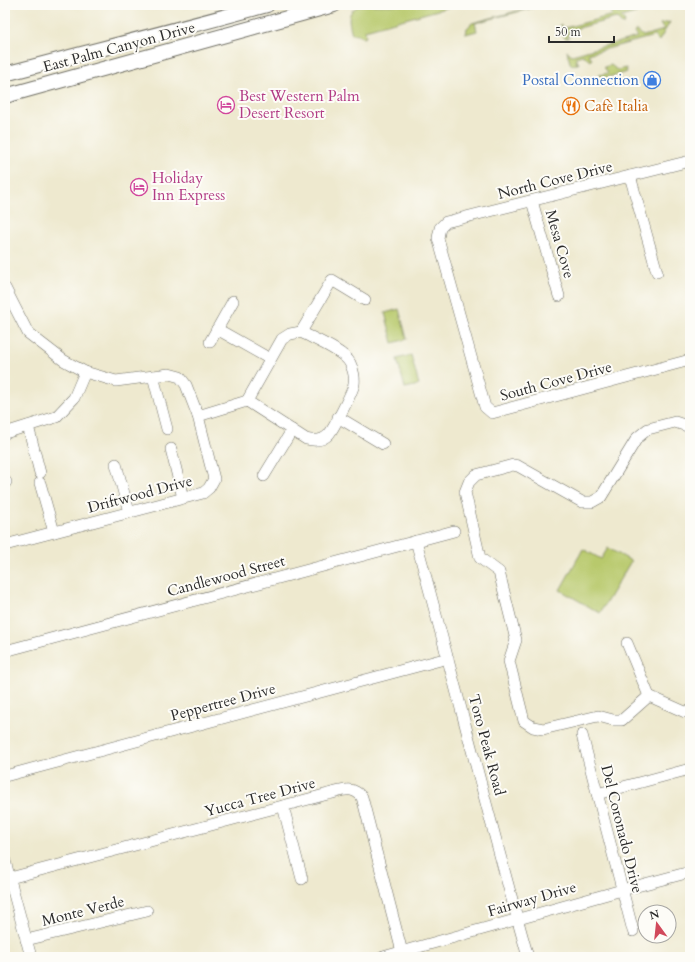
<svg xmlns="http://www.w3.org/2000/svg" width="695" height="962" viewBox="0 0 695 962" font-family="Cardo,serif">
<style>
.green{fill:#b8c96c;stroke:#727a4c}
.lines{fill:none;stroke-linecap:round;stroke-linejoin:round}
.minor-casing{stroke:#6f6e64;stroke-width:12}
.major-casing{stroke:#6f6e64;stroke-width:16}
.minor{stroke:#fff;stroke-width:11}
.major{stroke:#fff;stroke-width:14}
.labels{text-anchor:middle;stroke-width:4;stroke-linejoin:round;paint-order:stroke}
.street-label{font-size:15px;fill:#2b2b2b;stroke:#fdfcf7}
.shop-label{font-size:15px;fill:#366cbe;stroke:#fdfcf7;text-anchor:end}
.hotel-label{font-size:15px;fill:#b23c85;stroke:#fdfcf7;text-anchor:start}
.food-label{font-size:15px;fill:#c56008;stroke:#fdfcf7;text-anchor:start}
</style>
<rect width="100%" height="100%" fill="#fdfcf7"/>
<filter id="ink" filterUnits="userSpaceOnUse"><feTurbulence type="fractalNoise" baseFrequency=".025" numOctaves="2"/><feDisplacementMap in="SourceGraphic" scale="8" xChannelSelector="R" yChannelSelector="G"/><feConvolveMatrix kernelMatrix="1 2 1 2 8 2 1 2 1" color-interpolation-filters="sRGB"/></filter>
<filter id="wash" filterUnits="userSpaceOnUse"><feTurbulence type="fractalNoise" baseFrequency=".012" numOctaves="4" result="noise"/><feDisplacementMap in="SourceGraphic" scale="16" xChannelSelector="R" yChannelSelector="G"/><feGaussianBlur stdDeviation="0.9" result="paint"/><feColorMatrix in="noise" values="0 0 0 0 0 0 0 0 0 0 0 0 0 0 0 0 0 1.4 0 .05"/><feComposite in="paint" operator="in"/></filter>
<g filter="url(#wash)">
<rect width="100%" height="100%" fill="#eee9cf"/>
<g class="green">
<path d="M362 5H449V7L365 30 366 37 363 38 358 34H352C348 20 346 10 362 5Z"/>
<polygon points="627,5 631,5 635,9 650,5 663,5 621,17 625,22 624,24 622,24 616,18 567,31 571,36 568,34 567,35 569,38 565,38 563,36 560,24 565,28 613,15 609,11 611,8 618,14 630,10"/>
<polygon points="536,6 536,7 475,23 477,31 466,34 467,28 472,23"/>
<polygon points="670,22 659,41 654,36 588,54 592,59 590,61 583,55 575,57 579,64 576,60 575,61 578,64 572,65 570,63 567,51 572,55 637,37 634,33 636,30 643,36 664,30 660,24"/>
<polygon points="611,65 617,70 626,68 627,72 600,79 599,75 608,73 604,67"/>
<polygon points="399,309 407,339 393,343 385,313"/>
<polygon points="411,355 419,385 405,388 397,359"/>
<polygon points="608,548 631,561 600,613 560,590 583,549 601,559"/>
</g>
</g>
<g filter="url(#ink)">
<g class="lines">
<g class="minor-casing">
<g id="minor">
<polyline points="690,161 446,222 440,228 438,238 485,407 492,413 690,360"/>
<polyline points="630,176 657,272"/>
<polyline points="532,201 559,296"/>
<polyline points="5,288 28,333 63,360 85,372 116,381 169,374 180,377 186,385 198,416 214,479 209,488 203,493 5,545"/>
<polyline points="217,329 270,359"/>
<path d="M301 332C314 339 344 351 350 363 353 369 355 378 354 384 353 391 334 428 329 434 323 441 314 441 306 439L247 401 282 339 290 334Z"/>
<polyline points="301,332 332,280 365,300"/>
<polyline points="210,342 233,301"/>
<polyline points="153,376 167,429"/>
<polyline points="198,416 247,401"/>
<polyline points="338,417 383,444"/>
<polyline points="28,426 40,473"/>
<polyline points="690,427 675,422 648,429 637,438 601,497 592,502 582,502 518,466 513,465 476,475 469,482 465,492 480,558 499,572 516,640 509,661 524,721 533,727 543,729 598,716 613,720 622,720 649,696 685,712 690,711"/>
<polyline points="5,433 56,417 74,398 85,372"/>
<polyline points="171,449 183,498"/>
<polyline points="116,464 129,512"/>
<polyline points="264,476 292,430"/>
<polyline points="5,483 6,482"/>
<polyline points="40,483 54,532"/>
<path d="M416 541C454 679 489 819 528 957"/>
<polyline points="627,643 649,696"/>
<polyline points="5,651 454,531"/>
<polyline points="582,735 633,931"/>
<polyline points="5,776 448,658"/>
<polyline points="597,794 690,769"/>
<polyline points="283,806 302,879"/>
<polyline points="5,861 31,957"/>
<path d="M10 878 328 794C342 791 352 785 362 797L402 952"/>
<polyline points="26,940 147,911"/>
<polyline points="383,957 622,890 690,872"/>
</g>
</g>
<g class="major-casing">
<g id="major">
<path d="M5 74C92 51 180 29 267 5"/>
<polyline points="5,96 334,5"/>
</g>
</g>
<use href="#minor" class="minor"/>
<use href="#major" class="major"/>
</g>
</g>
<defs>
<g id="shop-ring" transform="scale(0.9)"><circle r="9.5" fill="#fdfcf7" stroke="#3f7fe0" stroke-width="1.5"/><path d="M-5-2.5h2.3a2.7 3.5 0 0 1 5.4 0H5L5.5 6h-11ZM-1.5-2.5h3a1.5 2.3 0 0 0-3 0Z" fill="#3f7fe0"/></g>
<g id="hotel-ring" transform="scale(0.9)"><circle r="9.5" fill="#fdfcf7" stroke="#d1479c" stroke-width="1.5"/><path d="M-6-4.5h1.5V1H6V5H4.5V3h-9V5H-6ZM-4 0a1.8 1.8 0 1 1 3.6 0ZM.5 0V-2.5h3Q6-2.5 6 0Z" fill="#d1479c"/></g>
<g id="restaurant-ring" transform="scale(0.9)"><circle r="9.5" fill="#fdfcf7" stroke="#e8710a" stroke-width="1.5"/><path d="M-5-6h1v4h1v-4h1v4h1v-4h1v5L-1.5 .5V6h-2V.5L-5-1ZM5-6V6H3V1.5H1.5Q1.5-4 5-6Z" fill="#e8710a"/></g>
</defs>
<g fill-rule="evenodd">
<use href="#shop-ring" x="652" y="80"/>
<use href="#hotel-ring" x="226" y="105"/>
<use href="#restaurant-ring" x="571" y="106"/>
<use href="#hotel-ring" x="139" y="187"/>
</g>
<g class="labels">
<g class="street-label">
<text transform="translate(119 47) rotate(-15)" y="5">East Palm Canyon Drive</text>
<text transform="translate(555 180) rotate(-14)" y="5">North Cove Drive</text>
<text transform="translate(560 244) rotate(74)" y="5">Mesa Cove</text>
<text transform="translate(556 381) rotate(-15)" y="5">South Cove Drive</text>
<text transform="translate(140 494) rotate(-15)" y="5">Driftwood Drive</text>
<text transform="translate(226 576) rotate(-15)" y="5">Candlewood Street</text>
<text transform="translate(223 702) rotate(-15)" y="5">Peppertree Drive</text>
<text transform="translate(487 745) rotate(75)" y="5">Toro Peak Road</text>
<text transform="translate(260 797) rotate(-15)" y="5">Yucca Tree Drive</text>
<text transform="translate(622 829) rotate(76)" y="5">Del Coronado Drive</text>
<text transform="translate(532 899) rotate(-16)" y="5">Fairway Drive</text>
<text transform="translate(83 911) rotate(-14)" y="5">Monte Verde</text>
</g>
<g class="shop-label">
<text x="639" y="85">Postal Connection</text>
</g>
<g class="hotel-label">
<text x="239" y="101">Best Western Palm<tspan x="239" dy="17">Desert Resort</tspan></text>
<text x="152" y="183">Holiday<tspan x="152" dy="17">Inn Express</tspan></text>
</g>
<g class="food-label">
<text x="584" y="111">Cafè Italia</text>
</g>
</g>
<rect width="695" height="962" fill="none" stroke="#fdfcf7" stroke-width="20"/>
<g transform="translate(657 924) rotate(345)"><circle r="19" fill="#fdfcf7" stroke="#a9a8a5"/>
<path d="M0-3L7 15L0 10L-7 15Z" fill="#d1495b"/>
<text y="-6" font-size="11" font-weight="bold" text-anchor="middle" fill="#2b2b2b">N</text>
</g>
<path d="M549 36v6h65v-6" fill="none" stroke="#2b2b2b" stroke-width="2"/>
<text x="555" y="36" font-size="12" fill="#2b2b2b" stroke="#fdfcf7" stroke-width="3" paint-order="stroke">50 m</text>
</svg>
